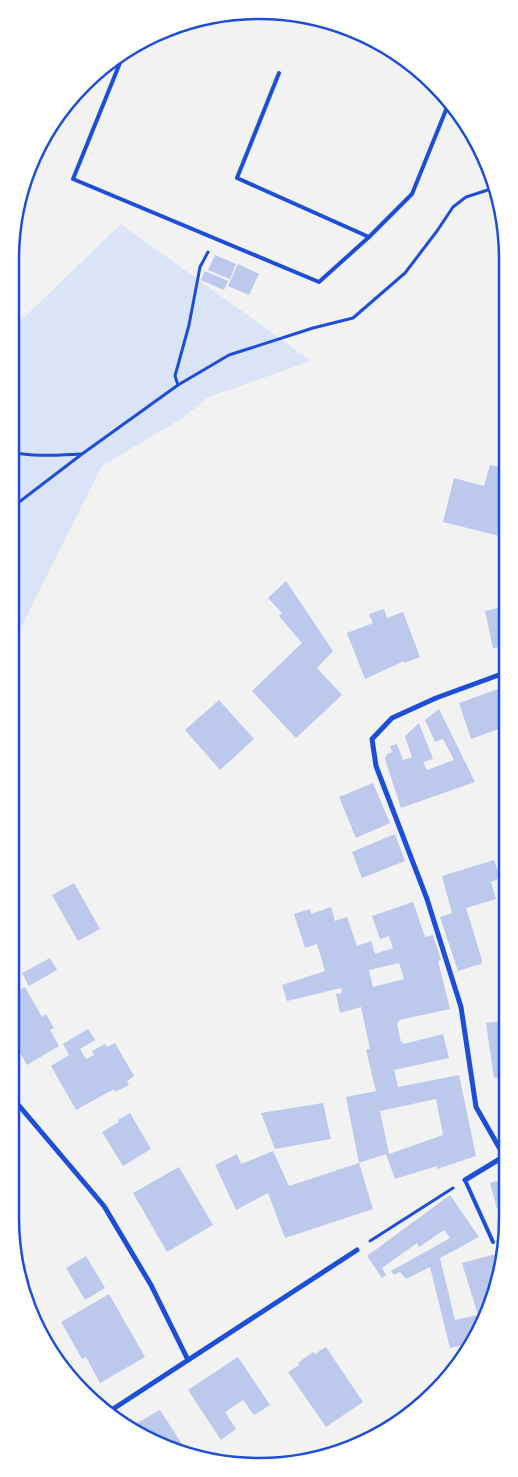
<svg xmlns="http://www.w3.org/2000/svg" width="518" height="1477" viewBox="0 0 518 1477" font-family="'Zilla Slab',serif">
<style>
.green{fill:#dbe4f7}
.building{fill:#bdc9ec;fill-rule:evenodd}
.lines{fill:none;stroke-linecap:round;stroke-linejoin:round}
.path{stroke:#1d4ed8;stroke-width:3}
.service{stroke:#1d4ed8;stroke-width:4}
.minor{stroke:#1d4ed8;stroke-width:5}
.rim{fill:none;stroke:#1d4ed8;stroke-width:2.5}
</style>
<rect width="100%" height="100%" fill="#f2f2f2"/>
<polygon class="green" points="121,224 311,361 209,397 181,419 102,466 10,649 10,331"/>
<g class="building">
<polygon points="215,255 236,264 230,279 208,270"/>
<polygon points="238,264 259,274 249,295 228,286"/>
<polygon points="205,271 228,281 224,290 201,280"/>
<polygon points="490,465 506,468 507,538 443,522 454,478 484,486"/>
<polygon points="286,581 333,651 317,668 342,695 296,738 252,691 302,643 279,616 282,613 268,598"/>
<polygon points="507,606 507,646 493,648 485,611"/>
<polygon points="384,609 387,618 403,612 420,657 404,663 404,661 365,679 347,633 373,623 369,614"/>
<polygon points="507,686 507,726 471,739 459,703"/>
<polygon points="219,700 254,739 220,770 185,730"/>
<polygon points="439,709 475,782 401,808 385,759 387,754 392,752 390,746 397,744 403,760 412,757 405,736 419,723 433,759 423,762 427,770 454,760 443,739 435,742 425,720"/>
<polygon points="507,772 507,791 505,792 500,774"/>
<polygon points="373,783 390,823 356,838 339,797"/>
<polygon points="395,834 405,861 362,878 352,852"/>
<polygon points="494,860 500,878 491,882 496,899 466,908 482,960 481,964 458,971 440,917 452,913 442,876"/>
<polygon points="74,883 100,929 78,941 52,895"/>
<path d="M413 902 425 937 433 935 441 960 438 961 450 1009 399 1020V1022L397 1023 401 1042H403V1044L443 1034 449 1058 394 1070 398 1087 459 1075 476 1156 437 1169V1166L395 1179 386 1154 359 1163 346 1097 376 1091 366 1050 370 1049 361 1007 340 1013 336 994 342 993 341 988 287 1001 282 985 325 971 317 944 305 948 294 914 310 909 311 914 331 907 335 921 347 917 357 946 371 941 375 954 393 948 389 936 380 939 372 916ZM399 963 404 979 373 987 369 970ZM436 1099 443 1135 389 1154 380 1111Z"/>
<polygon points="507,922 507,981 504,981 499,923"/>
<polygon points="50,958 57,970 29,986 22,973"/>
<polygon points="25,987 42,1017 46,1014 54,1028 50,1030 59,1046 27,1065 10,1035 10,996"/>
<polygon points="508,1000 508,1076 494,1078 486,1023 501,1021 498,1002"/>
<polygon points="88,1029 95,1040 80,1049 86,1059 94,1055 92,1051 105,1044 107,1047 115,1043 134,1076 127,1081 129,1085 115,1092 114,1089 76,1110 51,1066 69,1055 63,1044"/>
<polygon points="323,1103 331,1139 275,1149 261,1113"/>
<polygon points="130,1113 151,1149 123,1166 102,1132 119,1122 118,1120"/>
<polygon points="273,1151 289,1186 359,1163 373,1209 285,1238 268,1193 236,1210 215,1165 237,1154 241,1164"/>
<polygon points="179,1167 213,1225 167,1252 133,1193"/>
<polygon points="508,1174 508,1215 505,1206 497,1209 490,1183 504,1179 503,1176"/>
<polygon points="450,1195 479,1237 440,1258 455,1320 478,1315 462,1263 504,1252 500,1282 472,1343 450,1348 430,1267 406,1279 400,1272 394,1275 391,1271 450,1238 444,1230 419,1247 417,1243 382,1268 386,1275 382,1278 367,1256"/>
<polygon points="86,1256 105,1288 85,1300 66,1268"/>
<polygon points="109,1294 145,1357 100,1383 86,1357 82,1359 61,1322"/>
<polygon points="326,1347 363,1402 326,1427 288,1372 299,1365 298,1363 313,1352 315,1354"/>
<polygon points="238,1357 270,1405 254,1415 243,1400 225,1412 236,1429 221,1440 188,1390"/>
<polygon points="160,1410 184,1447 179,1450 149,1441 130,1427"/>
</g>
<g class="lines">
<g class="path">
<polyline points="178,385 175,376 189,325 200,267 208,252"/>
<path d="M10 452C34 457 58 455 81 454"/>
<polyline points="10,509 82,454 178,385 229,355 313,328 353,318 405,273 437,231 453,207 466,197 494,188"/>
<polyline points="370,1241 453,1188"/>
</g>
<g class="service">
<polyline points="124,53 73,179 319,282 369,237 412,194 450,100"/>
<polyline points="279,73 237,178 369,237"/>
<polyline points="465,1180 493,1242"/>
</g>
<g class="minor">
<polyline points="10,1095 104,1206 151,1285 188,1360"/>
<polyline points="504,1156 476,1107 461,1007 427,899 376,766 372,739 392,718 436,698 507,672"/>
<polyline points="465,1180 508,1154"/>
<polyline points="110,1411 357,1250"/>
</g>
</g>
<path d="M0 0H518V1477H0ZM259 19H259A240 240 0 0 1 499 259V1218A240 240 0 0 1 259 1458H259A240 240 0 0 1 19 1218V259A240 240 0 0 1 259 19Z" fill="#fff" fill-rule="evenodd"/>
<path class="rim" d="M259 19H259A240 240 0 0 1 499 259V1218A240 240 0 0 1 259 1458H259A240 240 0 0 1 19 1218V259A240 240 0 0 1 259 19Z"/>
</svg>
